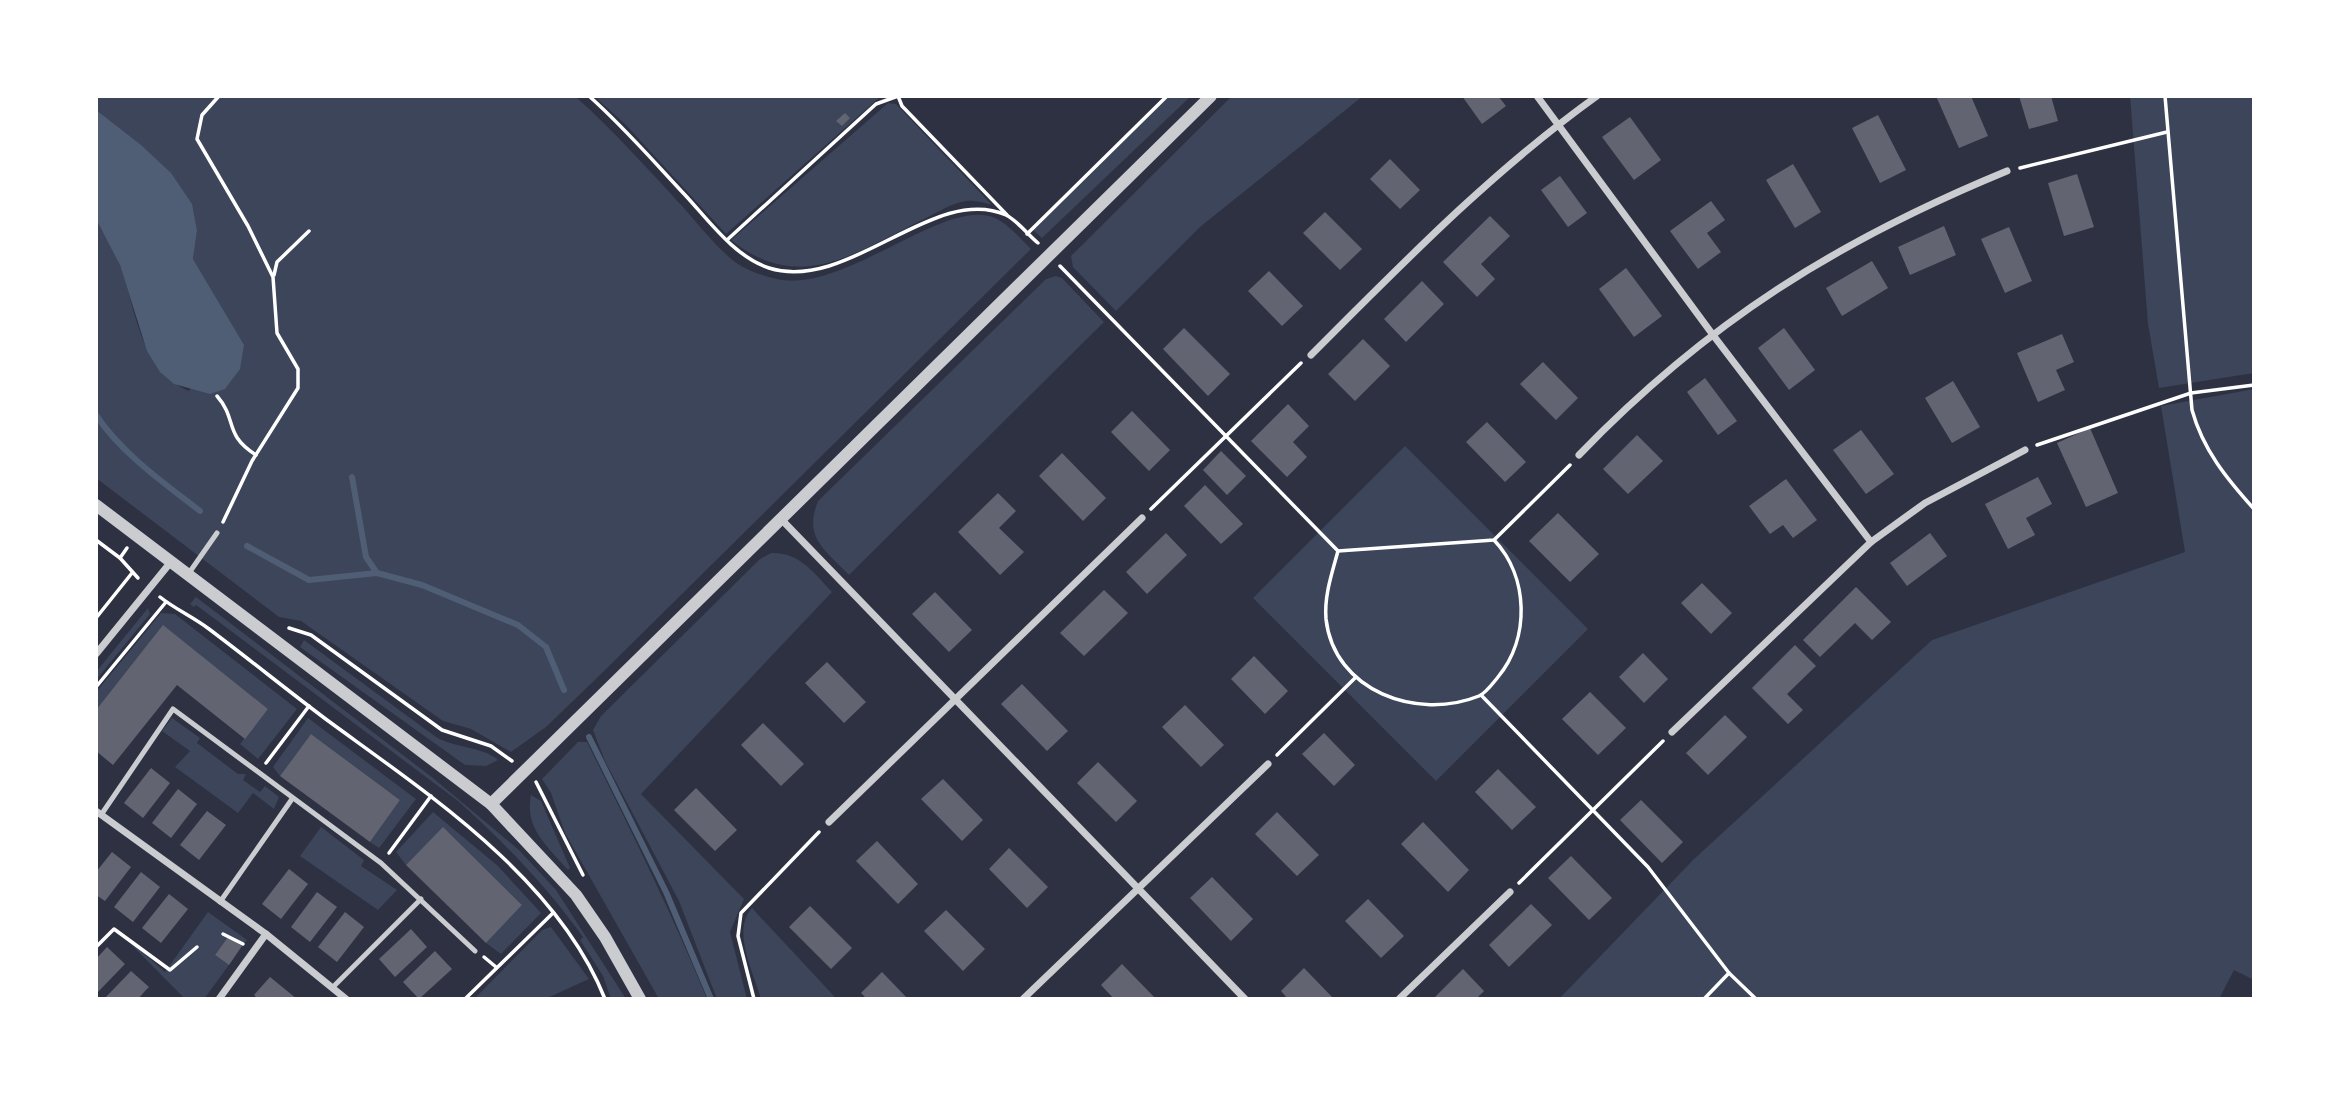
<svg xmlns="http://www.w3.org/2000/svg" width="2350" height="1095" viewBox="0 0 2350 1095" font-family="'Libre Baskerville',serif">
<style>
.green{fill:#3c4559}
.water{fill:#4f5d75}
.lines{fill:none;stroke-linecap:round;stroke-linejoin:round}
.stream{stroke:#4f5d75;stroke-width:6}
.building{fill:#626471}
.path{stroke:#fff;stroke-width:3.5}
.service{stroke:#caccd0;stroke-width:5}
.minor{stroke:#caccd0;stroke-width:7}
.tertiary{stroke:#caccd0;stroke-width:12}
</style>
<rect width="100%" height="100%" fill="#2d3142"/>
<g class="green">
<path d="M96 96H575C614 131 648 169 683 207 699 225 723 256 743 267 752 272 764 276 773 278 841 298 944 195 995 218 1008 224 1021 239 1031 249L600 675 546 727 511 752 471 729 443 721 301 621 279 617 96 478V219C104 235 115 251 121 268 137 313 140 370 189 391L231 324 193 259 197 231 108 121 96 110Z"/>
<polygon points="594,96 881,96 726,234 626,125"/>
<polygon points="1169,96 1191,96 1042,238 1033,230"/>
<polygon points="1232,96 1363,96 1200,227 1116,311 1073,267 1071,256"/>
<polygon points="2130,96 2254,96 2254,373 2159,388 2148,324"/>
<path d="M888 103 896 104 992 205C985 203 974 200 966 201 951 203 935 214 922 220 855 253 799 295 731 240Z"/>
<path d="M1056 276 1062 278 1104 322 849 575C825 550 803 538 818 501L1046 279Z"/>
<polygon points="2254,389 2254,980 2234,970 2219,999 1559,999 1693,860 1932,640 2185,552 2161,406"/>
<polygon points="1405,446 1588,629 1436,781 1253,598"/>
<path d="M771 553C800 552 814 573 832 592L641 794 744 899 730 932 747 999H717L679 901 605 761 593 730 601 716 760 559Z"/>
<path d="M196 597 433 778 519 850 556 890 626 999H611L603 976 580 940 583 937C546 886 505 843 458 801L223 625 196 605 194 607 190 604Z"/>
<polygon points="148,608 150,614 96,680 96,672"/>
<polygon points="161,613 175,614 297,709 258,759 240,744 268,709 163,626 96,710 96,692"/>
<path d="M304 640 436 737C455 748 481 746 498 760L486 766 465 765 300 647Z"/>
<polygon points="172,718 200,738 197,743 238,774 246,774 243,780 260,792 265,786 279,797 274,809 253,793 238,813 175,767 190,751 162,731"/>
<polygon points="308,718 416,799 379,848 370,842 400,800 311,734 280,776 273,767"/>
<path d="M578 742H587C629 827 671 911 707 999H659L565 833 551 793 542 779Z"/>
<path d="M531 795 541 801 570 868 568 870C548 847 524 828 531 795Z"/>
<polygon points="433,812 498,866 541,913 501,954 486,943 522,905 443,828 406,865 396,852"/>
<polygon points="321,827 364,860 361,866 397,890 378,910 300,856"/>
<path d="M752 908 834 996 832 999H761C754 973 731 930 752 908Z"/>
<polygon points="208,912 247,940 242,946 228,937 215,955 229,965 204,999 185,999 117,930 165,972"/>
<polygon points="551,927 589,979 545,999 474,999 542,930"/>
</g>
<polygon class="water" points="96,110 141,145 171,173 192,204 197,231 193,259 244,345 240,369 225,389 210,394 174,384 160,372 147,351 120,265 96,219"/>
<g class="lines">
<g class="stream">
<path d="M96 415C121 453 164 483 200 511"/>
<polyline points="352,477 366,557 377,573"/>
<polyline points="247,546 309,580 377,573 422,585 518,625 546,647 564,690"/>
<polyline points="589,737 666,892 711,999"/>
</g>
</g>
<g class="building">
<polygon points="1462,96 1498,96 1506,106 1482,124"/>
<polygon points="1936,96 1971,96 1988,136 1959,148"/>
<polygon points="2019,96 2051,96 2058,121 2029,129"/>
<polygon points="845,113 850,118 842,126 836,121"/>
<polygon points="1878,115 1906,170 1880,183 1852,128"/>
<polygon points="1630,117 1661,160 1634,180 1602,137"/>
<polygon points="1390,159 1420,190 1400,209 1370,179"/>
<polygon points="1793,164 1821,212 1795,228 1766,180"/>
<polygon points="2077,174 2094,227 2064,236 2048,183"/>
<polygon points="1560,176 1587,213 1568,227 1541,190"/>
<polygon points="1711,201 1725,220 1707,233 1721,252 1698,269 1670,231"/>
<polygon points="1325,212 1362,249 1340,270 1303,233"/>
<polygon points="1490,216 1510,236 1481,264 1495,279 1477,297 1443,262"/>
<polygon points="1944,226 1956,255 1910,275 1898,247"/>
<polygon points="2009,227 2032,281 2005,293 1981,239"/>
<polygon points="1872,261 1888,288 1842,316 1826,288"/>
<polygon points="1626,268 1662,316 1634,337 1599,289"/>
<polygon points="1269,271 1303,306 1282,326 1248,291"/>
<polygon points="1422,281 1444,304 1406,342 1384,319"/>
<polygon points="1184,328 1230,374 1208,396 1163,349"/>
<polygon points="1784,328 1815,370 1789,390 1758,348"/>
<polygon points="2062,334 2074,362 2056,370 2065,390 2038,402 2017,353"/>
<polygon points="1363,339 1390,366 1355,401 1328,374"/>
<polygon points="1543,362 1578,398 1556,420 1520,384"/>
<polygon points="1705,378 1737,421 1718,435 1687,392"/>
<polygon points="1953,381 1980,427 1952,443 1925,398"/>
<polygon points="1288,404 1309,426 1293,442 1307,457 1287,477 1251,441"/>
<polygon points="1132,411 1170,450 1149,471 1111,432"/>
<polygon points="1487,422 1526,462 1505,482 1466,442"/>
<polygon points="2090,428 2118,493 2086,507 2057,443"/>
<polygon points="1861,430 1894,474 1866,494 1833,450"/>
<polygon points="1637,435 1663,461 1628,494 1603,469"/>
<polygon points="1221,451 1246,476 1227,495 1203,470"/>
<polygon points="1062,453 1106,498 1083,521 1039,476"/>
<polygon points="2038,477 2052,504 2026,518 2035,535 2008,549 1985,504"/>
<polygon points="1786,479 1817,520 1793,538 1783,525 1770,534 1749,506"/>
<polygon points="1205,485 1243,524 1221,544 1184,506"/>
<polygon points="998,493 1016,511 999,528 1024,552 1000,575 958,532"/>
<polygon points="1558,513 1599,554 1570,582 1529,541"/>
<polygon points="1166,533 1187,555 1147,594 1126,572"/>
<polygon points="1930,533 1947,556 1907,586 1890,563"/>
<polygon points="1702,583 1732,613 1711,634 1681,603"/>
<polygon points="1856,587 1891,622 1872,640 1855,623 1820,657 1803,640"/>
<polygon points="1104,590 1128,613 1084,656 1060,633"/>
<polygon points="935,592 972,630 949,652 912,614"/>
<polygon points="163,625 268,709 245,739 177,685 113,765 96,751 96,710"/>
<polygon points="1795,645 1816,666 1787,694 1803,710 1788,724 1752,688"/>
<polygon points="1643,653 1668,679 1644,703 1619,677"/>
<polygon points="1254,656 1288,691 1265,714 1231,679"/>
<polygon points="827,662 866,702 844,723 805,683"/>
<polygon points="1022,684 1068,731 1047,751 1001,704"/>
<polygon points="1590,692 1626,728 1598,755 1562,719"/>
<polygon points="1185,705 1224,745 1201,767 1162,727"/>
<polygon points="1725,715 1747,737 1708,775 1686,753"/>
<polygon points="763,723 804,764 781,786 741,745"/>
<polygon points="1324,733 1355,765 1334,786 1302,754"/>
<polygon points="311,734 400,800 370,842 280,776"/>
<polygon points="1098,762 1137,801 1116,822 1077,783"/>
<polygon points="151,768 170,783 143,818 124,803"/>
<polygon points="1498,769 1536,807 1512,830 1475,792"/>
<polygon points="943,779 983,820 962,841 921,799"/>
<polygon points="696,788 737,830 715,851 674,810"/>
<polygon points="178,789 197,804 171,838 152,823"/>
<polygon points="1641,800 1683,842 1662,863 1620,820"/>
<polygon points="207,811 226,825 199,860 180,845"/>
<polygon points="1277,812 1319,855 1297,876 1255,834"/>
<polygon points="1423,822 1469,870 1448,892 1401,844"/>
<polygon points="443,827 522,905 486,943 406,865"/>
<polygon points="877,841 918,884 898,904 856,861"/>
<polygon points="1009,848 1048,887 1027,908 989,869"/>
<polygon points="112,852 131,867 105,901 96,895 96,872"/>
<polygon points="1571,856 1612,898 1589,920 1548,878"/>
<polygon points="289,869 308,884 281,919 262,904"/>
<polygon points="141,872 160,887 133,922 114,907"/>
<polygon points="1212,877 1253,919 1231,941 1190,898"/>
<polygon points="317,892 337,907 310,942 291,927"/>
<polygon points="169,894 188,909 161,943 142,928"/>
<polygon points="1368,899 1404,936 1381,958 1345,921"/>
<polygon points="1531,904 1552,925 1509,967 1489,945"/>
<polygon points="810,906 852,948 831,969 789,927"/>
<polygon points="946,910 985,949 963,971 924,931"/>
<polygon points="345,912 364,927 337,962 318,947"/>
<polygon points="411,929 427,947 395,977 379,959"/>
<polygon points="228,937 242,946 229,965 215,955"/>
<polygon points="107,947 125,964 96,994 96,959"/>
<polygon points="435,951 452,969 419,999 403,982"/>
<polygon points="1122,964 1156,999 1114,999 1101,985"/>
<polygon points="1304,968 1334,999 1288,999 1281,991"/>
<polygon points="1463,969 1484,991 1476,999 1433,999"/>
<polygon points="131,971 149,987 145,991 138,999 104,999"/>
<polygon points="882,972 908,999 867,999 861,993"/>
<polygon points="270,977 297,999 258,999 254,995"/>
</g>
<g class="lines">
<g class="path">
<polyline points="219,96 202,115 197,139 248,226 273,277 277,333 298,369 298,388 252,461 223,522"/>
<path d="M589 96C624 127 654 162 686 196 709 221 735 257 769 268 849 293 934 183 1006 215 1018 221 1028 235 1038 243"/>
<polyline points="898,96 902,106 1007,215"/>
<path d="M2165 96 2192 410C2203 450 2227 479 2254 509"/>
<polyline points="2020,168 2167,132"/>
<polyline points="1027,234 1167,96"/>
<polyline points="727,240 876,104 898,96"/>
<polyline points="1060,266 1338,551 1494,540 1570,465"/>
<polyline points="274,275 277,262 309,231"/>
<path d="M217 396C238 420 223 434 256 455"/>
<polyline points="2037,445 2191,393 2254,385"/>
<polyline points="1151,509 1301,363"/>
<polyline points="96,540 120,558 138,578"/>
<path d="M1338 551C1332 573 1324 596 1326 619 1334 691 1417 721 1479 696 1486 693 1493 683 1498 677 1530 638 1529 577 1494 540"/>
<polyline points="120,558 127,548"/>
<path d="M160 597C175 609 193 617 209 629 249 659 287 690 327 720 428 794 557 878 605 999"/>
<polyline points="96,618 132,573"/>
<polyline points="289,628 311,635 442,730 491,746 512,761"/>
<polyline points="96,687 166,602"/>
<polyline points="1481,695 1648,867 1729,973 1756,999"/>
<polyline points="1277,755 1355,678"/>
<polyline points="266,763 309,706"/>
<polyline points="536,782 583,875"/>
<polyline points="389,853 431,796"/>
<polyline points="1519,883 1663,741"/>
<polyline points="223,934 243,944"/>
<polyline points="96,947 114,929 170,970 197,947"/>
<polyline points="484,957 496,967"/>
<polyline points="465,999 553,913"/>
<polyline points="754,999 738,936 741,913 819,832"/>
<polyline points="1704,999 1729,973"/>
</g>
<g class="service">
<polyline points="189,573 217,533"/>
<polyline points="101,815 173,709 381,863 475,951"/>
<polyline points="220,902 292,799"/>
<polyline points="332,988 421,899"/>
</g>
<g class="minor">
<polyline points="1537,96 1713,335 1871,542"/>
<path d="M1311 355C1402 264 1491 172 1597 96"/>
<path d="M1579 455C1707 322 1837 241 2007 171"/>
<polyline points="781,519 1245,999"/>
<polyline points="96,654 170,563"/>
<polyline points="1672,732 1871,542 1925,503 2025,450"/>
<polyline points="96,811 266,934 346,999"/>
<polyline points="829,822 1142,518"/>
<polyline points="219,999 266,934"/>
<polyline points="1023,999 1268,764"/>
<polyline points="1399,999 1510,892"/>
</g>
<g class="tertiary">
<polyline points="96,505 491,804 576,895 605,937 640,999"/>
<polyline points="491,804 1211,96"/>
</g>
</g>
<rect width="2350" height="1095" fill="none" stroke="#ffffff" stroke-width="196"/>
</svg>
